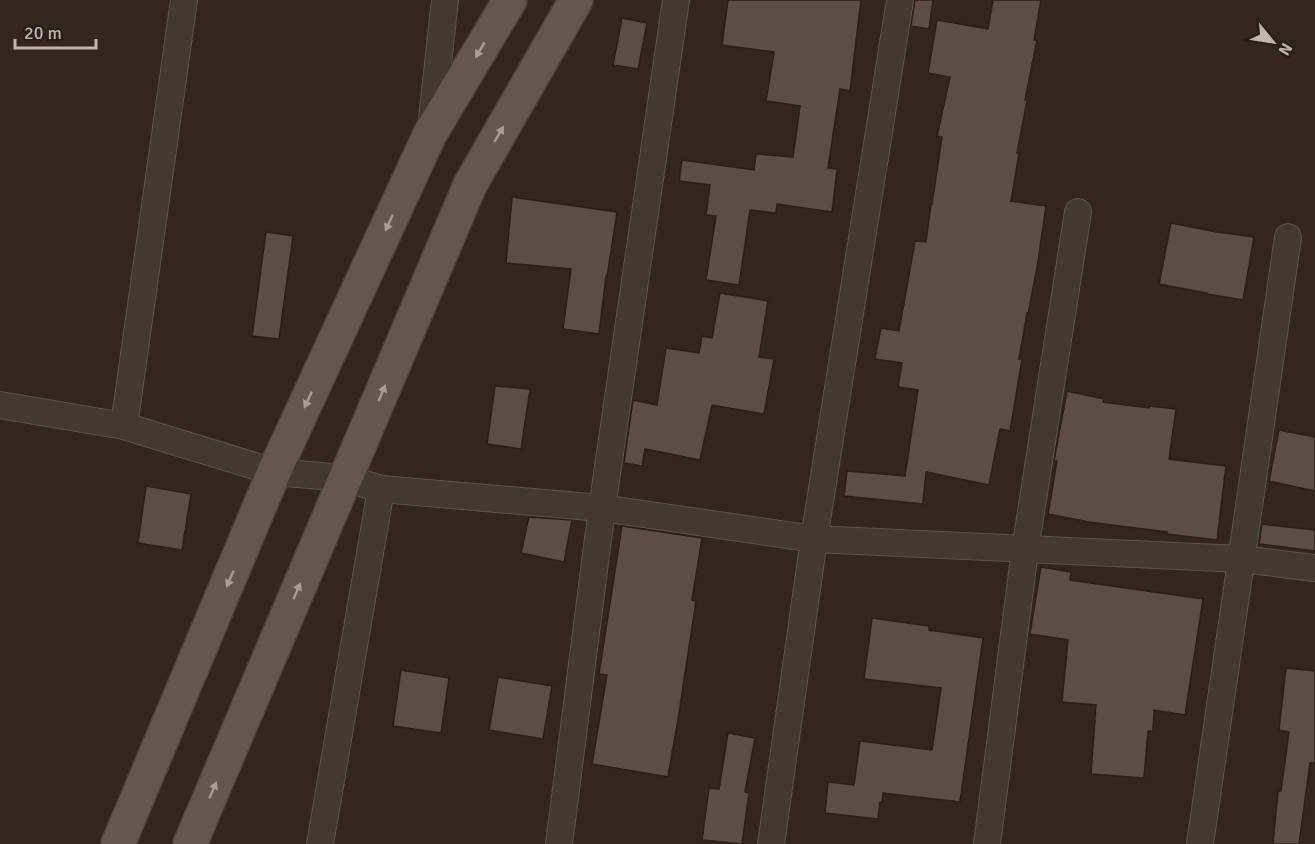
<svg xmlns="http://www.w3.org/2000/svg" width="1315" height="844" viewBox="0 0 1315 844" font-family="Signika,sans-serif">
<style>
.building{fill:#5d4d47;stroke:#2b1f1b;stroke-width:1.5}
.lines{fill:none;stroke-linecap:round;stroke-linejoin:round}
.minor-casing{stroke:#5f534e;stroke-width:28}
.primary-casing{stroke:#4e413d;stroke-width:36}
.minor{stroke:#443833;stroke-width:26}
.primary{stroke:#645651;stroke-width:33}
.oneway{fill:#aa9c96}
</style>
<rect width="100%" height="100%" fill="#332520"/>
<g class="building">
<polygon points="728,0 861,0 850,91 840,89 828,168 837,169 832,212 777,204 776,213 750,210 739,285 706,280 716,216 706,215 710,185 679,181 682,160 754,170 756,154 793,157 800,106 766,101 774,52 722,45"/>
<polygon points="915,0 933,0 929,29 911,26"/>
<polygon points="993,0 1041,0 1034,40 1037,40 1025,100 1027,101 1017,153 1019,153 1011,201 1046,206 1037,268 1028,314 1027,313 1019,359 1022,359 1010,431 1000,429 989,485 926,472 923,504 844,496 847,471 905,476 918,390 898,387 902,363 875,359 881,328 899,331 915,241 926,242 931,204 932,204 942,137 937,136 950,77 928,73 937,20 988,29"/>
<polygon points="622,18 647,23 638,69 613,65"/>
<polygon points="512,197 617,212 607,277 606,276 599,334 563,329 571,269 506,263"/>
<polygon points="1171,223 1217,232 1254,237 1243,300 1207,294 1207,293 1159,284"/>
<polygon points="266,232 293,236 279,339 252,336"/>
<polygon points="720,293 768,301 759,357 774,359 764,414 712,405 700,460 645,449 642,466 624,463 633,400 657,405 666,348 699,353 702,336 712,338"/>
<polygon points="495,386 530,389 521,449 487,444"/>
<polygon points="1067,391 1104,399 1103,402 1149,408 1149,406 1176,409 1169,459 1226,466 1217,540 1167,534 1167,532 1089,522 1048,514 1057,461 1054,461"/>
<polygon points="1279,430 1315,437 1315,491 1269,481"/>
<polygon points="146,486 191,494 182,550 138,543"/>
<polygon points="529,517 572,520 564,562 521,553"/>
<polygon points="1262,524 1315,530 1315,551 1259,544"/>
<polygon points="622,526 702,538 692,600 696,601 679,713 668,777 592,764 607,675 599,674"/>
<polygon points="1041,567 1071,572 1070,580 1203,599 1185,715 1154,710 1153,731 1148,731 1144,778 1091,774 1096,705 1062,702 1068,640 1030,634"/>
<polygon points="872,618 929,626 929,630 983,638 960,802 883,793 882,802 880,802 878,819 825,813 828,782 854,785 860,741 932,750 941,688 864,679"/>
<polygon points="1286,668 1315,671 1315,763 1310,763 1299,844 1273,844 1278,791 1281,791 1289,732 1279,730"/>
<polygon points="401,670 449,678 441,733 393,726"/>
<polygon points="498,677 552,686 543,739 489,730"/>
<polygon points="728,733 755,738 745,792 749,793 742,844 702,840 709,788 719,789"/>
</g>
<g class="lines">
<g class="minor-casing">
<g id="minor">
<polyline points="431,128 445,0"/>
<polyline points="0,405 124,426 274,472 345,478 381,489 602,508 814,539 1241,559 1315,568"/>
<polyline points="124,426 184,0"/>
<polyline points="320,844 381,489"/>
<polyline points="559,844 602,508 676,0"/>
<polyline points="771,844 814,539 900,0"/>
<polyline points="987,844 1025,550 1078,212"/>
<polyline points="1200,844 1288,237"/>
</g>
</g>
<g class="primary-casing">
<g id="primary">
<polyline points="118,844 274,472 430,134 510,0"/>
<polyline points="190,844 470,185 576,0"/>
</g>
</g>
<use href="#minor" class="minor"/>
<use href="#primary" class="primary"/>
</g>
<defs><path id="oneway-solid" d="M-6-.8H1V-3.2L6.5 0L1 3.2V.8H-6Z" transform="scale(1.5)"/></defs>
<g class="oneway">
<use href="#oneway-solid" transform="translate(480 50) rotate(121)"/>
<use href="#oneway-solid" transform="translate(499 134) rotate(-60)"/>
<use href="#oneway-solid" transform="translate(389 223) rotate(115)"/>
<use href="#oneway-solid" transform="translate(382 393) rotate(-67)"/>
<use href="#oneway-solid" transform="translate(308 400) rotate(115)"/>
<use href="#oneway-solid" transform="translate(230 579) rotate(113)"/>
<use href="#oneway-solid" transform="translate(297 591) rotate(-67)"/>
<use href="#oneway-solid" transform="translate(213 790) rotate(-67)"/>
</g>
<g transform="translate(1273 42) rotate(120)" stroke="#281d19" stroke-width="4.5" paint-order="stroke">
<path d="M0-4.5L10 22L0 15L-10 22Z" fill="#c1b3ad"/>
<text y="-9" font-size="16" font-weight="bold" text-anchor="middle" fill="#c1b3ad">N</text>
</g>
<path d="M15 39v9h81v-9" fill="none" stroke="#c1b3ad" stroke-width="3"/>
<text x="24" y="39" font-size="18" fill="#c1b3ad" stroke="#281d19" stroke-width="4.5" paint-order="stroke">20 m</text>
</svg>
